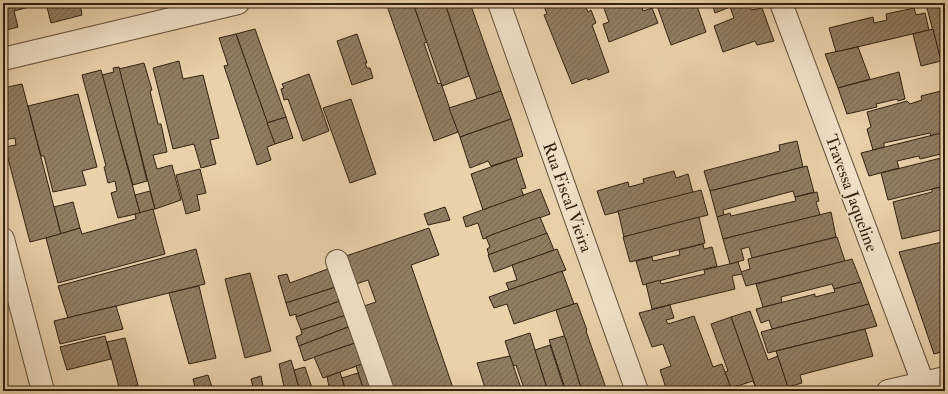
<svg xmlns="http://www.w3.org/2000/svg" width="948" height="394" viewBox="0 0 948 394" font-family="'IM FELL Double Pica',serif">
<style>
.building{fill:url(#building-hatch);stroke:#322111}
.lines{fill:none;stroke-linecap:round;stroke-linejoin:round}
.minor-casing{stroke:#604d37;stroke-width:24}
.minor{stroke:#f1e1c8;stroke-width:22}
.labels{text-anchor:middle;stroke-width:3;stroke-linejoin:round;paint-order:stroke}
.street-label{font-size:17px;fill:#322111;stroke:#f1e1c8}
</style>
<defs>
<pattern id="building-hatch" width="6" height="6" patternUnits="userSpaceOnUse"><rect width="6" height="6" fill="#917d61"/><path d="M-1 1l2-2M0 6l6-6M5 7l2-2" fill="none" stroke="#77664f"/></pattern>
</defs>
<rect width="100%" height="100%" fill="#e9d1aa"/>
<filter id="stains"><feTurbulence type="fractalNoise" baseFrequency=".005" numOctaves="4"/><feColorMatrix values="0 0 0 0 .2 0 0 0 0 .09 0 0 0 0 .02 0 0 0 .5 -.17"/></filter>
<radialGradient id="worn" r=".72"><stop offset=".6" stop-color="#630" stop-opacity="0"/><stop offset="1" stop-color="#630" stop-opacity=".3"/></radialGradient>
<g class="building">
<polygon points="3,3 44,3 14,11 18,27 3,31"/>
<polygon points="46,3 80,3 82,15 51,23"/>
<polygon points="386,3 413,3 427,42 424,43 438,84 441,83 458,132 434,141"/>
<polygon points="413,3 445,3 469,76 442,86"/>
<polygon points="445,3 470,3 501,91 477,99"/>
<polygon points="543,3 584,3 588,12 591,10 596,23 592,25 609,72 588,80 587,78 572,84 544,15 547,14"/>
<polygon points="602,3 641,3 643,11 652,8 658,23 609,42 603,24 609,22"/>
<polygon points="656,3 696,3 706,32 671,45"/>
<polygon points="712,3 740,3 715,13"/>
<polygon points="740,3 749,3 751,10 762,8 774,41 757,45 755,41 723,52 714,26 734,18 730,7"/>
<polygon points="932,3 945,3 945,53 939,55 926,4"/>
<polygon points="914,8 916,15 925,13 929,30 836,52 829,28 873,17 874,23 887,20 886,14"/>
<polygon points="255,29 286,117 267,123 236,34"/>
<polygon points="933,29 941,61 921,66 913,34"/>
<polygon points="236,34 275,144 267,147 271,160 257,165 224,66 228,65 219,38"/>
<polygon points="357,34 367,63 365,63 367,68 370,68 373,78 352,85 337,41"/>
<polygon points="858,47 870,79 838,88 825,54"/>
<polygon points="179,61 183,79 203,75 219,138 210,140 216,164 201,168 194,144 173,149 153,68"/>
<polygon points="144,63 152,90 150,91 158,124 161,124 167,152 153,155 157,169 172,165 181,200 155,209 119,69"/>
<polygon points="119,67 147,181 133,185 102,75 114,72 113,68"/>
<polygon points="101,70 140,213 118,218 111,193 117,191 115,181 108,183 104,167 106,166 82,75"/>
<polygon points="899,72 905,99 898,101 897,99 876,104 877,107 847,114 838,88"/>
<polygon points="309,74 329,131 303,141 288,99 284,100 281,89 284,88 282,84"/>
<polygon points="22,84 61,234 30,242 5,147 16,145 15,138 3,140 3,88"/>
<polygon points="501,91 511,119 460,137 449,108"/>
<polygon points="941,91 945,105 945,132 931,136 930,133 884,143 884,147 873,150 867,129 871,127 867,112 907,101 910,104 922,100 921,96"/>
<polygon points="78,94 97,167 82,171 86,185 53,192 44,156 41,156 28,106"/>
<polygon points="351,99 376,174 350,183 323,108"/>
<polygon points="286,117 293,138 275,144 267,123"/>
<polygon points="511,119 523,156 491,166 488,161 470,168 460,137"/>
<polygon points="945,132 945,153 920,159 919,156 897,161 899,168 869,176 861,153"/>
<polygon points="797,141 803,167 710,191 704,171 780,151 779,145"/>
<polygon points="945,157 945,186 888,200 881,173"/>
<polygon points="516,158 526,188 521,189 524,196 483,210 471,174"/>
<polygon points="807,166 814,192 795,197 793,191 723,210 724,215 717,217 710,191"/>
<polygon points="200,169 206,193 197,195 200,210 186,214 176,175"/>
<polygon points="674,171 676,178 688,174 693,193 605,215 597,191 628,182 629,187 644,183 643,179"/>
<polygon points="945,186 945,229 902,239 893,202 932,192 932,189"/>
<polygon points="540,189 550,214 483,239 478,223 466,227 463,217"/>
<polygon points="701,190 708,215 624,237 618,211"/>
<polygon points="150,191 155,209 140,213 135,195"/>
<polygon points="817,192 819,201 816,202 820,215 723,239 717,217 730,213 731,216 796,201 795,197"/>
<polygon points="73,202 80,228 61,234 54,207"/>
<polygon points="445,207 450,220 428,225 424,214"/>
<polygon points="153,209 165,254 58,283 46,238 80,228 82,234 136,219 135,214"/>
<polygon points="831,212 836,237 752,258 749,247 741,249 744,260 730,264 723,239"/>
<polygon points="540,217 547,234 489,255 487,249 490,247 486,237"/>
<polygon points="699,217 705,243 630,262 623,237"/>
<polygon points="429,228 439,255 411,265 454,391 386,391 361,307 376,302 368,280 350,286 340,258"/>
<polygon points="547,233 554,250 494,272 488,255"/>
<polygon points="837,237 845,261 746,286 741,272 750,269 748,259"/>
<polygon points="942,242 945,251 945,351 934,354 899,252"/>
<polygon points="703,244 704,249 712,247 717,266 643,285 636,261 652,257 653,261 680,255 679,250"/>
<polygon points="196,249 205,284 68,318 58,286"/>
<polygon points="557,249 566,270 509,290 506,283 517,280 512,265"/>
<polygon points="852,259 861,282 834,289 832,284 781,297 782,303 763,307 756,284"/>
<polygon points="738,262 742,274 732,276 735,289 652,309 646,284 660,280 661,284 705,274 704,270"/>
<polygon points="333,267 339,286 286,303 278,276 287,274 290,283"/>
<polygon points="562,271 574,304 514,324 507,304 494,308 489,297"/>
<polygon points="250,273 271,351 245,358 225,279"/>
<polygon points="861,282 869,304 772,329 769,320 761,323 756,309 815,294 815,297 835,292 834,289"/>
<polygon points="199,286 216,358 189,364 169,293"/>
<polygon points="339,286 348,298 296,317 296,314 290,316 286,303"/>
<polygon points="348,298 352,313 301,330 296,317"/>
<polygon points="577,303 587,330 586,331 607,391 582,391 556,310"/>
<polygon points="869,304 877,326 768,353 761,332"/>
<polygon points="670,305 674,318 666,320 668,324 694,316 713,367 722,364 730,385 713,391 667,391 660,370 671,366 663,344 652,347 639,313"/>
<polygon points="116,306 123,329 60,344 54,321"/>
<polygon points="750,311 768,360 778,356 788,387 770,391 757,391 731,317"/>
<polygon points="352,313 356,324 299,346 296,337 302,334 301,330"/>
<polygon points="731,317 757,391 753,381 731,388 725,372 728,371 711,324"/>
<polygon points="356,324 363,340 304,361 299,346"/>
<polygon points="865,329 873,356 800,375 802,383 788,387 776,351"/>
<polygon points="530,333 543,376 548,391 525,391 516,365 513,366 505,341"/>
<polygon points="105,336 111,359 67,370 60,347"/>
<polygon points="564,336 565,337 582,391 566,391 549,340"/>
<polygon points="125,338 138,385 134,386 135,391 120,391 107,342"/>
<polygon points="364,340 371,361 323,378 314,357"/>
<polygon points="550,345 565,391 548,391 535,350"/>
<polygon points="510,356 522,391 486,391 477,363"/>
<polygon points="291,360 294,370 300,391 285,391 279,364"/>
<polygon points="365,363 373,391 364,391 356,366"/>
<polygon points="305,367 313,391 300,391 294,370"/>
<polygon points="340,372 346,391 330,391 327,377"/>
<polygon points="358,373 364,391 346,391 342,378"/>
<polygon points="208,375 212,387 209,387 210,391 196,391 193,379"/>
<polygon points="261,376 264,391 254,391 251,379"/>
</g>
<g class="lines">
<g class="minor-casing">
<g id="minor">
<polyline points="499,3 637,391"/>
<polyline points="781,3 923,383"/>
<polyline points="3,59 238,3"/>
<polyline points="3,239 43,391"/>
<polyline points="337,261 383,391"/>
<polyline points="888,391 945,378"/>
</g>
</g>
<use href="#minor" class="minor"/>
</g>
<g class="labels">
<g class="street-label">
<text transform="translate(852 193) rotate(70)" y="6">Travessa Jaqueline</text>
<text transform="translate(568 197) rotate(70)" y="6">Rua Fiscal Vieira</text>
</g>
</g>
<rect width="948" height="394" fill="none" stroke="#e9d1aa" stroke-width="16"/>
<rect x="4" y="4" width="940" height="386" fill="none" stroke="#322111" stroke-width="2"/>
<rect x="8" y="8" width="932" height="378" fill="none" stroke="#322111"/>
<rect width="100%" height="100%" filter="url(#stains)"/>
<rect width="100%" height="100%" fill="url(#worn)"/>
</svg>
